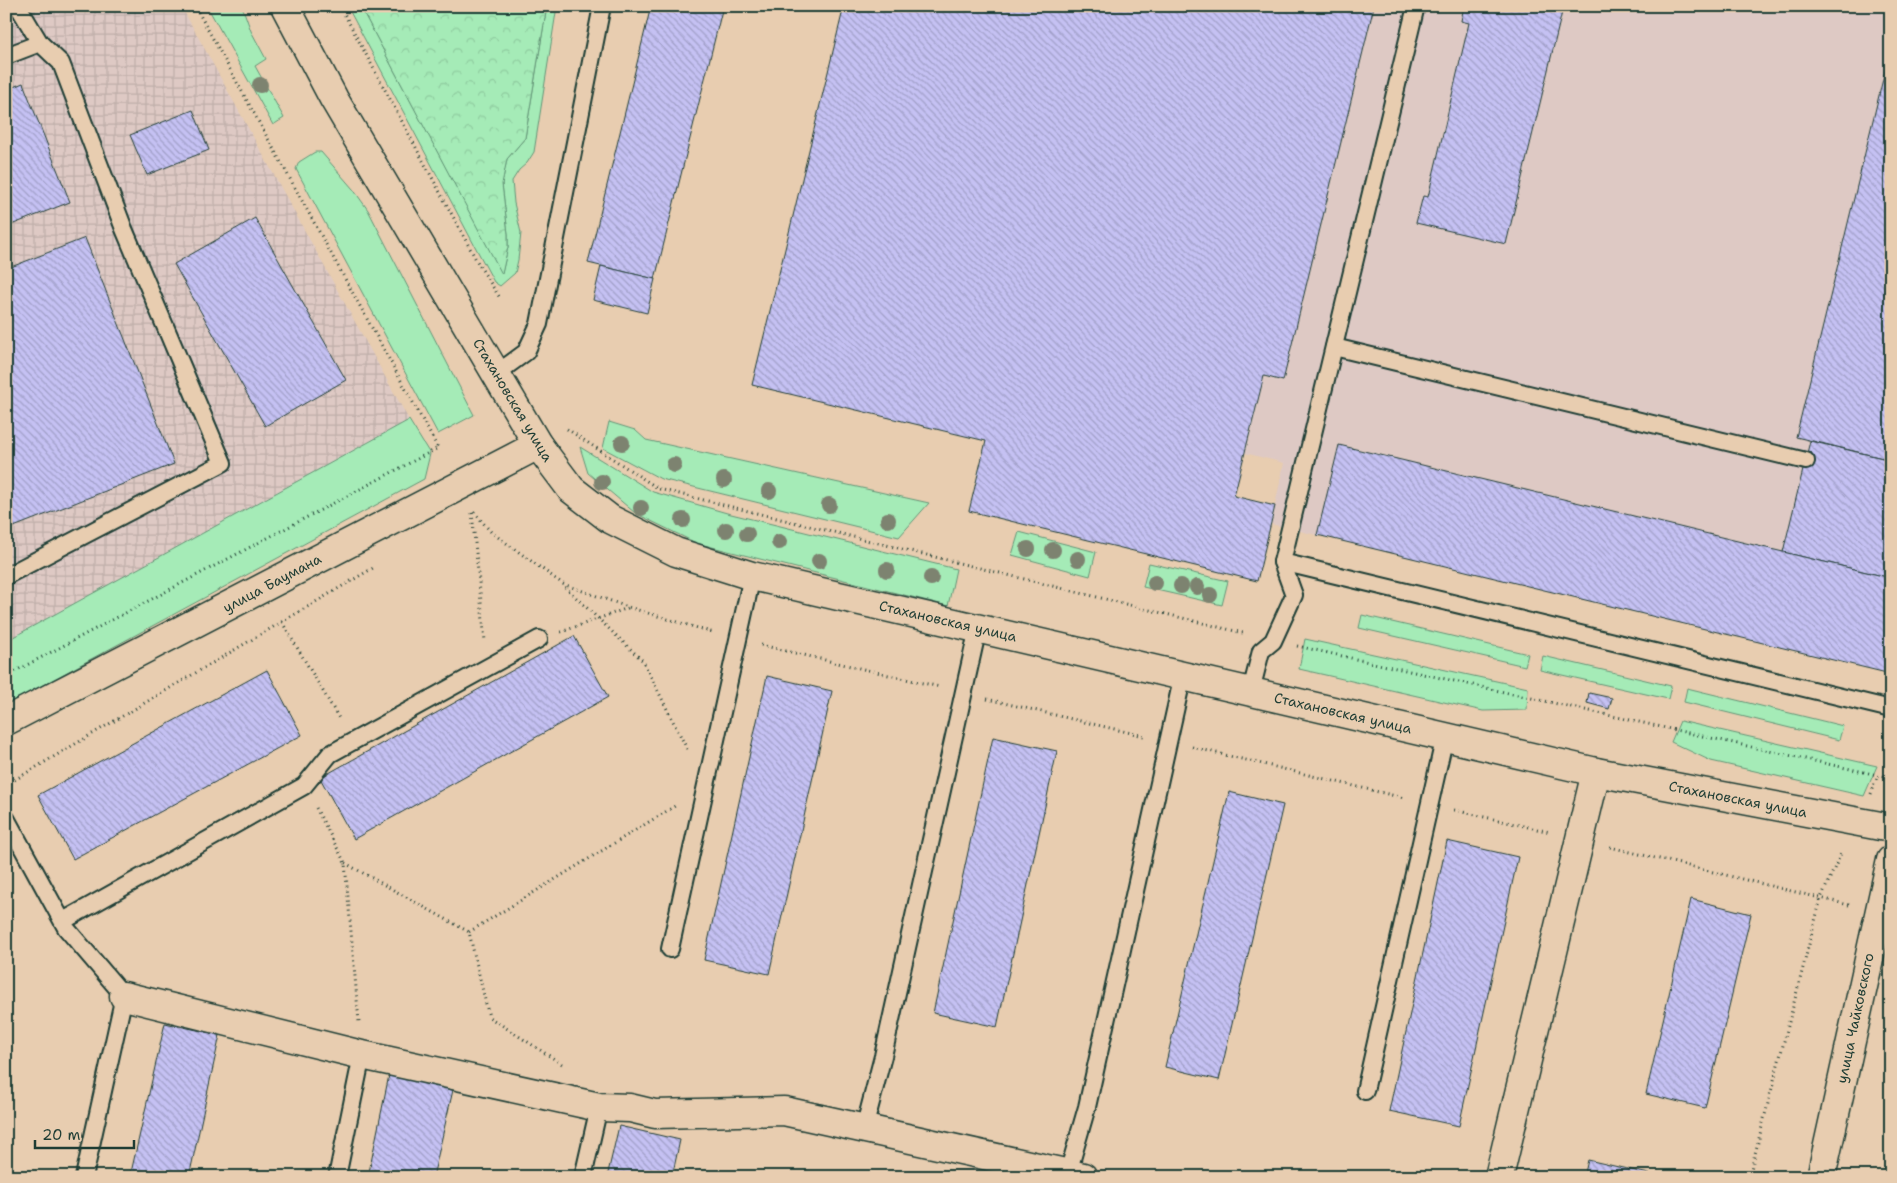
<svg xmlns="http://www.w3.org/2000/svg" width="1897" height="1183" viewBox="0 0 1897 1183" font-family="'Shantell Sans',sans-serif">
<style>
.built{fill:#dec9c4}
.industrial{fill:url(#industrial-grid)}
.grass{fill:#a5ebb7;stroke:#629476}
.forest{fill:url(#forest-crowns);stroke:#629476}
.building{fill:url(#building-back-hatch);stroke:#1f3d34}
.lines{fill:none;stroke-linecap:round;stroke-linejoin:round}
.service-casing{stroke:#1f3d34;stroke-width:20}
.minor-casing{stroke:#1f3d34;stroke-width:31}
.secondary-casing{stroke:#1f3d34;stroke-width:31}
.path{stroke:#1f3d34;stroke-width:3;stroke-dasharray:1 4;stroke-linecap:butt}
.service{stroke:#e8cdb0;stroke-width:16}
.minor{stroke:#e8cdb0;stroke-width:28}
.secondary{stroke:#e8cdb0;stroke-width:28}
.tree{fill:#7d8370}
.labels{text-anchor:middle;stroke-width:4;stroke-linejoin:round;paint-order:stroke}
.street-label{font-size:14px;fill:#1f3d34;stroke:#e8cdb0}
</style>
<defs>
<pattern id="industrial-grid" width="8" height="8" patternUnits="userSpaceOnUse" patternTransform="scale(1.25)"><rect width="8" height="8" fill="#dec9c4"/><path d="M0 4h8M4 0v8" fill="none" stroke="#beaea9"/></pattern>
<pattern id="forest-crowns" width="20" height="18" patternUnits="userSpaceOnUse" patternTransform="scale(1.25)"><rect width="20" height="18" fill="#a5ebb7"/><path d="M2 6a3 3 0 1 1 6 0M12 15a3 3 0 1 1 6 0" fill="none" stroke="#8eca9e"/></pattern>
<pattern id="building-back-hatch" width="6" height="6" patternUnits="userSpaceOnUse" patternTransform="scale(1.25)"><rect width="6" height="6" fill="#c5c1f3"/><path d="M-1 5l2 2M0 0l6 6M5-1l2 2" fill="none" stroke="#9f9ec6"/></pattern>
</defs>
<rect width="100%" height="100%" fill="#e8cdb0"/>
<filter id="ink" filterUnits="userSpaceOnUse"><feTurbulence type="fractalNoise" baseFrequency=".02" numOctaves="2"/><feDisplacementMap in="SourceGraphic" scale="10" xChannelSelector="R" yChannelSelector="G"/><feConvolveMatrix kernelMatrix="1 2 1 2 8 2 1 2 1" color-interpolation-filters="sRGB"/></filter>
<g filter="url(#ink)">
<polygon class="built" points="1374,6 1891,6 1891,674 1271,524 1284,463 1245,453 1264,376 1283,380"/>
<polygon class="industrial" points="6,6 181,6 409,420 6,641"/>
<g class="grass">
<polygon points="207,6 242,6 251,31 266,59 255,66 284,118 273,125"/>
<polygon points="347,6 360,6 502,273 508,247 508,234 502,184 507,159 525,138 547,6 557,6 534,152 527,163 519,170 512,181 514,203 521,233 518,260 515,273 500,286 494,282"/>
<polygon points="315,152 321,152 353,189 368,210 474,415 438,434 296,169 299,162"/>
<polygon points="409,420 430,454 424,479 6,705 6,641"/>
<polygon points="609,422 635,430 646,440 929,503 899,537 661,479 603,448"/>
<polygon points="580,447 653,492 727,513 956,569 948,606 696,543 635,513 588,473"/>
<polygon points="1019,532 1096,552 1090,576 1012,555"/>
<polygon points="1149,563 1228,581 1222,605 1143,587"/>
<polygon points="1362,615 1528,654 1525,666 1359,628"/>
<polygon points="1305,639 1528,688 1527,710 1483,711 1299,669"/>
<polygon points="1543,656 1671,686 1668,699 1540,670"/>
<polygon points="1687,688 1843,726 1839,740 1684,702"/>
<polygon points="1680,721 1877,766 1864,796 1711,761 1671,742"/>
</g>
<polygon class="forest" points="360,6 503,6 503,9 504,6 547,6 525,138 507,159 502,184 508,234 508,247 502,274"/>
<g class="building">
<polygon points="651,6 723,6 655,279 588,263"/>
<polygon points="844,6 1374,6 1283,381 1264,376 1234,496 1275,506 1257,581 969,511 986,441 752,385"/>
<polygon points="1464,6 1539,6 1562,12 1506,244 1416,223 1423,196 1428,197 1469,23 1461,21"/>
<polygon points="1891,46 1891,460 1796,437"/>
<polygon points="23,83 70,202 6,227 6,90"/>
<polygon points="193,110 209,150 147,175 130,135"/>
<polygon points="255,218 346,380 265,426 174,264"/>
<polygon points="85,238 174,464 6,530 6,269"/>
<polygon points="601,266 655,279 647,313 593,300"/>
<polygon points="1810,441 1891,460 1891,578 1783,552"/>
<polygon points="1339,445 1891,578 1891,674 1317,535"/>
<polygon points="574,636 608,697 354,839 320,778"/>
<polygon points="267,670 302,735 73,859 38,795"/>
<polygon points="767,676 832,691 769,974 704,960"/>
<polygon points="1589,693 1612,698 1609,709 1587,703"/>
<polygon points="993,737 1057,751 997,1027 933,1013"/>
<polygon points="1229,792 1283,805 1219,1080 1165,1067"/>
<polygon points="1447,841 1518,857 1459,1126 1389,1111"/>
<polygon points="1691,899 1751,914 1705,1108 1646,1094"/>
<polygon points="165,1023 220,1035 189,1177 130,1177"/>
<polygon points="389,1075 453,1090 433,1177 368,1177"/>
<polygon points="619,1126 680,1140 672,1177 607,1177"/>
<polygon points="1588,1160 1662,1177 1584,1177"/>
</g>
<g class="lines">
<g class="service-casing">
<g id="service">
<polyline points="6,56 40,43"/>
<polyline points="1334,347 1806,461"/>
<polyline points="496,374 526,352 539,324 602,6"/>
<polyline points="1282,562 1891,709"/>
<polyline points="6,576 223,463 124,229 61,63 40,43 18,6"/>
<polyline points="1251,691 1261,651 1273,641 1294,595 1282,562 1416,6"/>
<polyline points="6,818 66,928 124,996 84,1177"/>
<polyline points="63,921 304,786 330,754 539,639"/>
<polyline points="670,949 752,576"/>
<polyline points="1365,1091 1445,736"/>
<polyline points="864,1129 883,1056 978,628"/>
<polyline points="1068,1173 1087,1107 1183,675"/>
<polyline points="337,1177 362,1055"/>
<polyline points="583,1177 599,1107"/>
</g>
</g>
<g class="minor-casing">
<g id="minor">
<polyline points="6,721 538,445"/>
<polyline points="124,996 362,1055 599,1107 630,1108 655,1114 784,1111 1083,1177"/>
<polyline points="1499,1177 1596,772"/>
<polyline points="1821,1177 1891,860"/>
</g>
</g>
<g class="secondary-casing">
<polyline id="secondary" points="285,6 334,99 538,445 571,489 610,519 676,552 752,576 1596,772 1891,828"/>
</g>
<g class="path">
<polyline points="340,6 479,265 500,298"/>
<polyline points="567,429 659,489 1243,633"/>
<polyline points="474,512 491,532 563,584 628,607 714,633"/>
<polyline points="472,513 485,641"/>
<polyline points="565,587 643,661 687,749"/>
<polyline points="282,622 340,720"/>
<polyline points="561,632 628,608"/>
<polyline points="761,645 940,687"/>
<polyline points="1297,646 1891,778"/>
<polyline points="6,676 438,448 195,6"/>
<polyline points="987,699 1144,736"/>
<polyline points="1192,747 1404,798"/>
<polyline points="6,785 373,568"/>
<polyline points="1871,794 1878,776"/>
<polyline points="316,808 345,863 359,1022"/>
<polyline points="1454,810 1550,832"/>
<polyline points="1610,847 1849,905"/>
<polyline points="345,863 469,932 489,1017 565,1066"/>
<polyline points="469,932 675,806"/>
<polyline points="1749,1177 1821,898 1842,851"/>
</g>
<use href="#service" class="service"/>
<use href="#minor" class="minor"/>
<use href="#secondary" class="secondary"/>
</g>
<g class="tree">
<circle cx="260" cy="85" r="8"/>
<circle cx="622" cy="443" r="8"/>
<circle cx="674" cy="465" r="8"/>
<circle cx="724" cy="480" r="8"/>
<circle cx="602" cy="482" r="8"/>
<circle cx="769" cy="491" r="8"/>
<circle cx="829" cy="505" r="8"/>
<circle cx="641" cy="508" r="8"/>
<circle cx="683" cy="520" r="8"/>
<circle cx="888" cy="520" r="8"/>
<circle cx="726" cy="530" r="8"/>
<circle cx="747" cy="534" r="8"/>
<circle cx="779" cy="542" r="8"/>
<circle cx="1028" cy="549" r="8"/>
<circle cx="1053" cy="550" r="8"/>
<circle cx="1078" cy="559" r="8"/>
<circle cx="819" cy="561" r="8"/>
<circle cx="887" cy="570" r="8"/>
<circle cx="931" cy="578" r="8"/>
<circle cx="1155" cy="583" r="8"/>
<circle cx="1181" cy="586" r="8"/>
<circle cx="1197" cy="587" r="8"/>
<circle cx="1210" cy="595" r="8"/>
</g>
</g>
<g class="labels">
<g class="street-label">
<text transform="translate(513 400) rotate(59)" y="5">Стахановская улица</text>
<text transform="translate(272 583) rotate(-28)" y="5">улица Баумана</text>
<text transform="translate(948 621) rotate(13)" y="5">Стахановская улица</text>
<text transform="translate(1343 713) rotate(13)" y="5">Стахановская улица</text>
<text transform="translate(1738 799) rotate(11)" y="5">Стахановская улица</text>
<text transform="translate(1855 1018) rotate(-78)" y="5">улица Чайковского</text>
</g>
</g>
<rect width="1897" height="1183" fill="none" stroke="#e8cdb0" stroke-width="25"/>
<rect x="12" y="12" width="1872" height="1158" fill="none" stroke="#1f3d34" stroke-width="2" filter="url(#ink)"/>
<path d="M35 1140v8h99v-8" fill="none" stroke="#1f3d34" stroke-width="2.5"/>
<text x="42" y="1140" font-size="15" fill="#1f3d34" stroke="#e8cdb0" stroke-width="4" paint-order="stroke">20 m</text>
</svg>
